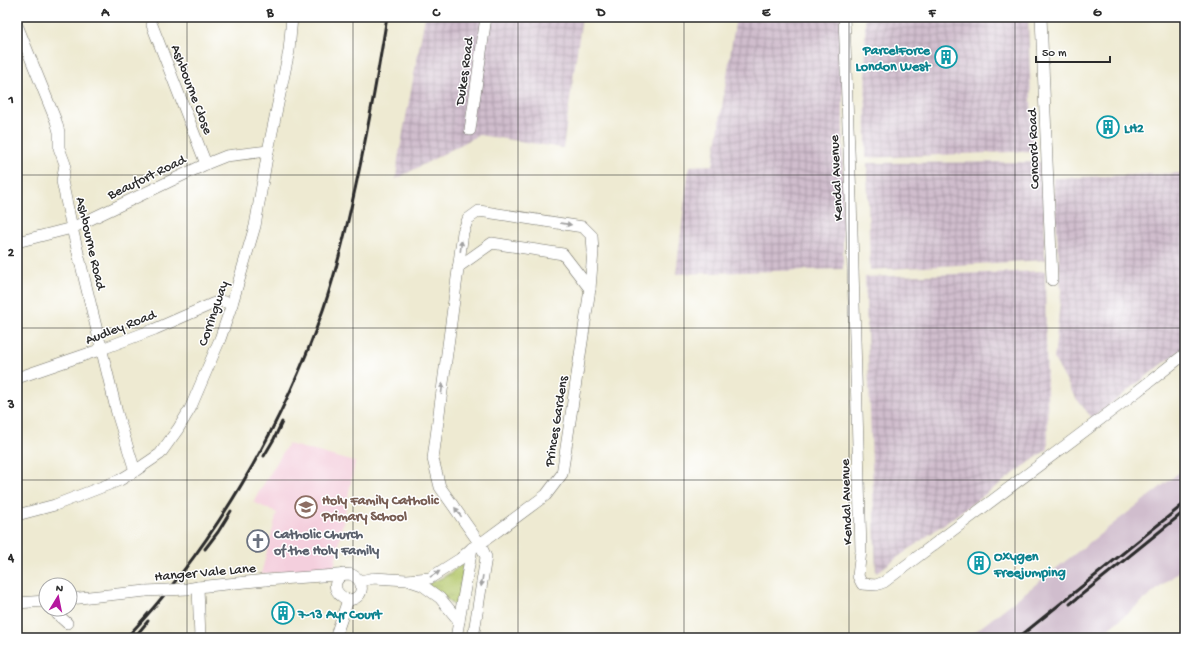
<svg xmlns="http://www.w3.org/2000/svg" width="1202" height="655" viewBox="0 0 1202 655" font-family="'Gochi Hand',sans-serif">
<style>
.built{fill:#f4cfdd}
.industrial{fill:url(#industrial-grid)}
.railway{fill:#d0bdcd}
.grass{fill:url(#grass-tufts);stroke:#70794b}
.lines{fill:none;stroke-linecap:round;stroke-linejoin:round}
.street-casing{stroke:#6f6e65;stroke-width:12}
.street{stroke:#fff;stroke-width:11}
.rail{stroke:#2b2b2b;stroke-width:3}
.street-bridge-casing{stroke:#6f6e65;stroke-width:12;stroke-linecap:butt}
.street-bridge{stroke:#fff;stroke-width:11}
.oneway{fill:#a0a0a0}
.grid{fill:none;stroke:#2b2b2b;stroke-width:1;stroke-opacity:0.55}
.labels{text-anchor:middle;stroke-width:3;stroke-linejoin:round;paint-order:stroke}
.culture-label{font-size:14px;font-weight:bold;fill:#0d838f;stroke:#fff;text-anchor:start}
.street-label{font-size:14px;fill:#2b2b2b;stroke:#fff}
.education-label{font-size:14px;font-weight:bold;fill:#785e54;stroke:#fff;text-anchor:start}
.worship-label{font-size:14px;font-weight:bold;fill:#5b616d;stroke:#fff;text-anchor:start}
.neatline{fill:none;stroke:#2b2b2b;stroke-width:1.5}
.grid-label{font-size:13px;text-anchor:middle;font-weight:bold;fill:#2b2b2b}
</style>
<defs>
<pattern id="industrial-grid" width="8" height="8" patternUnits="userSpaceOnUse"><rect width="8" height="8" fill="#d0bdcd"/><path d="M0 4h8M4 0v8" fill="none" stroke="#a99aa7"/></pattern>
<pattern id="grass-tufts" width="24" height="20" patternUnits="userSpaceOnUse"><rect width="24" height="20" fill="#b4c76b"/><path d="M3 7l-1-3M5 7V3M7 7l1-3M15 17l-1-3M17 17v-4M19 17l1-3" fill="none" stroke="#9bab5d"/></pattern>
</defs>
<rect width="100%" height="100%" fill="#fff"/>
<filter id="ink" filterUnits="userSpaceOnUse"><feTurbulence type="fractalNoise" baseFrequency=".025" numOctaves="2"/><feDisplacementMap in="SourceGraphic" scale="8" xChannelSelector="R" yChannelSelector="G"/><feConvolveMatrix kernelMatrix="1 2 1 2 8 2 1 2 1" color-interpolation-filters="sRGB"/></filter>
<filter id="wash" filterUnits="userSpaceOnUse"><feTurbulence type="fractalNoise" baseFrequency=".012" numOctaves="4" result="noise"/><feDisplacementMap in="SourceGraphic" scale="16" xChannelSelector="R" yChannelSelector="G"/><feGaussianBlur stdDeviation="0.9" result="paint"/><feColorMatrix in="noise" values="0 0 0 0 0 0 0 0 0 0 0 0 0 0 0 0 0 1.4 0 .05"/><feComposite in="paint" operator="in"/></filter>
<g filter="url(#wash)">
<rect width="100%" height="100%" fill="#eeead2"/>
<polygon class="built" points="288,444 355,462 334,568 261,574 277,513 253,502"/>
<g class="industrial">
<polygon points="425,17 582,17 563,148 479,135 396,179 398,159"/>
<polygon points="736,17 843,17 843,269 676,274 689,166 713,165"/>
<polygon points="865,17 1028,17 1033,151 866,158"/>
<polygon points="1044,162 1045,260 870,270 867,163"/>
<polygon points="1185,173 1185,347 1092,418 1075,397 1054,359 1061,292 1053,178"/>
<polygon points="1045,271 1048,449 876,573 865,277"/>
</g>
<polygon class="railway" points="1185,468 1185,567 1097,638 967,638"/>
<path class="grass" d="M462 564 464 566 457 609 448 600 429 586V583C442 579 451 573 462 564Z"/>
</g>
<g filter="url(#ink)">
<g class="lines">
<g class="street-casing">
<g id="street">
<polyline points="844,17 848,126 851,198 861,551 858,576 862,584 876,585 884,582 1126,400 1185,354"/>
<polyline points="1041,17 1052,280"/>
<polyline points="17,25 56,121 59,132 59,148 65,164 62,181 72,228 117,413 135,471"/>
<polyline points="152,25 206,164"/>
<polyline points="470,130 486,17"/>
<polyline points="17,242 72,228 206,164 226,156 268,151"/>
<polyline points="458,267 492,243 563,254 590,289"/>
<polyline points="17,378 102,349 155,329 212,304 221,301 232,304"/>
<polyline points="17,515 55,505 120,480 135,471 160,454 178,429 190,409 220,339 232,304 255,226 268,151 289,51 292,17"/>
<path d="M343 574C330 584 335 594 348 600"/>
<polyline points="360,581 374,578 407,580 430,578 460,559 472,548 480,544 546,495 562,474 590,289 593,251 592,236 583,227 479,211 468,219 463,232 433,459 440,487 480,544 486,557 473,638"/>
<polyline points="410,581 422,585 440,598 459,621"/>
<polyline points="198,587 200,638"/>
<path d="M187 589 198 587 266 580 350 574C366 580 365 599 348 600"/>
<polyline points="70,599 146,591"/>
<polyline points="17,603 46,601"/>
<polyline points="57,609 57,614 67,623"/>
<polyline points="336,638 337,632 348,600"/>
<polyline points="456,638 472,548"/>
</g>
</g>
<use href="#street" class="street"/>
<g class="rail">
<polyline points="264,456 274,439 282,422"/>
<polyline points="205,549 218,532 231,511"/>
<polyline points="1070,604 1185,511"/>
<path d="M126 638C214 546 281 429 323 310 335 275 344 239 352 203 366 141 377 79 387 17"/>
<polyline points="134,638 148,621"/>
<polyline points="1018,638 1185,503"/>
</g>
<g class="street-bridge-casing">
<polyline id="street-bridge" points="146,591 187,589"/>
</g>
<use href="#street-bridge" class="street-bridge"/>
</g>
<defs><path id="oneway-solid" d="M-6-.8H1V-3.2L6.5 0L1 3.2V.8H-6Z"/></defs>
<g class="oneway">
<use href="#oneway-solid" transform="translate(566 224) rotate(9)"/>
<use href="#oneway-solid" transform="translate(461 246) rotate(-83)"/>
<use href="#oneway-solid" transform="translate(442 389) rotate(-83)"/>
<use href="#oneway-solid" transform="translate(458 512) rotate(-126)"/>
<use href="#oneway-solid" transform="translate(435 574) rotate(-31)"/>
<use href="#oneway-solid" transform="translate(482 581) rotate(99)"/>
</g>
</g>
<path class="grid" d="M187 17V638M353 17V638M518 17V638M684 17V638M849 17V638M1015 17V638M17 175H1185M17 328H1185M17 480H1185"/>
<defs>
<g id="building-ring" transform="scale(1.15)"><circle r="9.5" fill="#fff" stroke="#0f9aa8" stroke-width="1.5"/><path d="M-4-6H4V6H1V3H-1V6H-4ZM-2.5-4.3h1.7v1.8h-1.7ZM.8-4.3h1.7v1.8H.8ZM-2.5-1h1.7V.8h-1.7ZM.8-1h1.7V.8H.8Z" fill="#0f9aa8"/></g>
<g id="school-ring" transform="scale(1.15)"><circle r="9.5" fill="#fff" stroke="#8d6e63" stroke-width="1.5"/><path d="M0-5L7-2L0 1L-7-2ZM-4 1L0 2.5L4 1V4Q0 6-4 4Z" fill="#8d6e63"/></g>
<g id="church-ring" transform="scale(1.15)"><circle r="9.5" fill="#fff" stroke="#6b7280" stroke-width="1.5"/><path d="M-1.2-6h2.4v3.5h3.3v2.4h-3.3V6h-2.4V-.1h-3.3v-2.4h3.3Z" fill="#6b7280"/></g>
</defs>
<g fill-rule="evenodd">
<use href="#building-ring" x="946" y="57"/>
<use href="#building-ring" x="1108" y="127"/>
<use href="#school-ring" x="306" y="507"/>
<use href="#church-ring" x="258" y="541"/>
<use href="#building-ring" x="979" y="563"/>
<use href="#building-ring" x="283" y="613"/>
</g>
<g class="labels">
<g class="culture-label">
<text x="930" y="54" text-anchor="end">ParcelForce<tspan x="930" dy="16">London West</tspan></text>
<text x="1124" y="132">LH2</text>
<text x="994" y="560">Oxygen<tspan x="994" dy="16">Freejumping</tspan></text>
<text x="298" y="618">7-13 Ayr Court</text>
</g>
<g class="street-label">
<text transform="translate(463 71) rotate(-82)" y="5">Dukes Road</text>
<text transform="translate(193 89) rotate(69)" y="5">Ashbourne Close</text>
<text transform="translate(1032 149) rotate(-92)" y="5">Concord Road</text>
<text transform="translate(146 176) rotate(-26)" y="5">Beaufort Road</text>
<text transform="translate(835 178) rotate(-93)" y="5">Kendal Avenue</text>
<text transform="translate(92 243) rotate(77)" y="5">Ashbourne Road</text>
<text transform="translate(212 313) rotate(-71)" y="5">Corringway</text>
<text transform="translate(120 326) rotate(-21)" y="5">Audley Road</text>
<text transform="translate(555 421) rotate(-81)" y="5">Princes Gardens</text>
<text transform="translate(845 502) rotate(-92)" y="5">Kendal Avenue</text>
<text transform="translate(205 571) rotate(-5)" y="5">Hanger Vale Lane</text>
</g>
<g class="education-label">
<text x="322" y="504">Holy Family Catholic<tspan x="322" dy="16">Primary School</tspan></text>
</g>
<g class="worship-label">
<text x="274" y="538">Catholic Church<tspan x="274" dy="16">of the Holy Family</tspan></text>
</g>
</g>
<rect width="1202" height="655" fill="none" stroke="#fff" stroke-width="44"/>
<g transform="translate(58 597) rotate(10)"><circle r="19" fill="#ffffff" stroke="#aaaaaa"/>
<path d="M0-3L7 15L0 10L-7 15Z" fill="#b5179e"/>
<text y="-6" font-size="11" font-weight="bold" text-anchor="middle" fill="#2b2b2b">N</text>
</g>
<path d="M1036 56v6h74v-6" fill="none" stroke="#2b2b2b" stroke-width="2"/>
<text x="1042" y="56" font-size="12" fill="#2b2b2b" stroke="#ffffff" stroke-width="3" paint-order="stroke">50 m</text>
<rect x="22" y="22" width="1158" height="611" class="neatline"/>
<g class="grid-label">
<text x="105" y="16">A</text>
<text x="270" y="16">B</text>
<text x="436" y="16">C</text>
<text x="601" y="16">D</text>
<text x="766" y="16">E</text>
<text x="932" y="16">F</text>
<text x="1097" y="16">G</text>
<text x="11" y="103">1</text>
<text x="11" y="256">2</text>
<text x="11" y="408">3</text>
<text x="11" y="561">4</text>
</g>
</svg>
